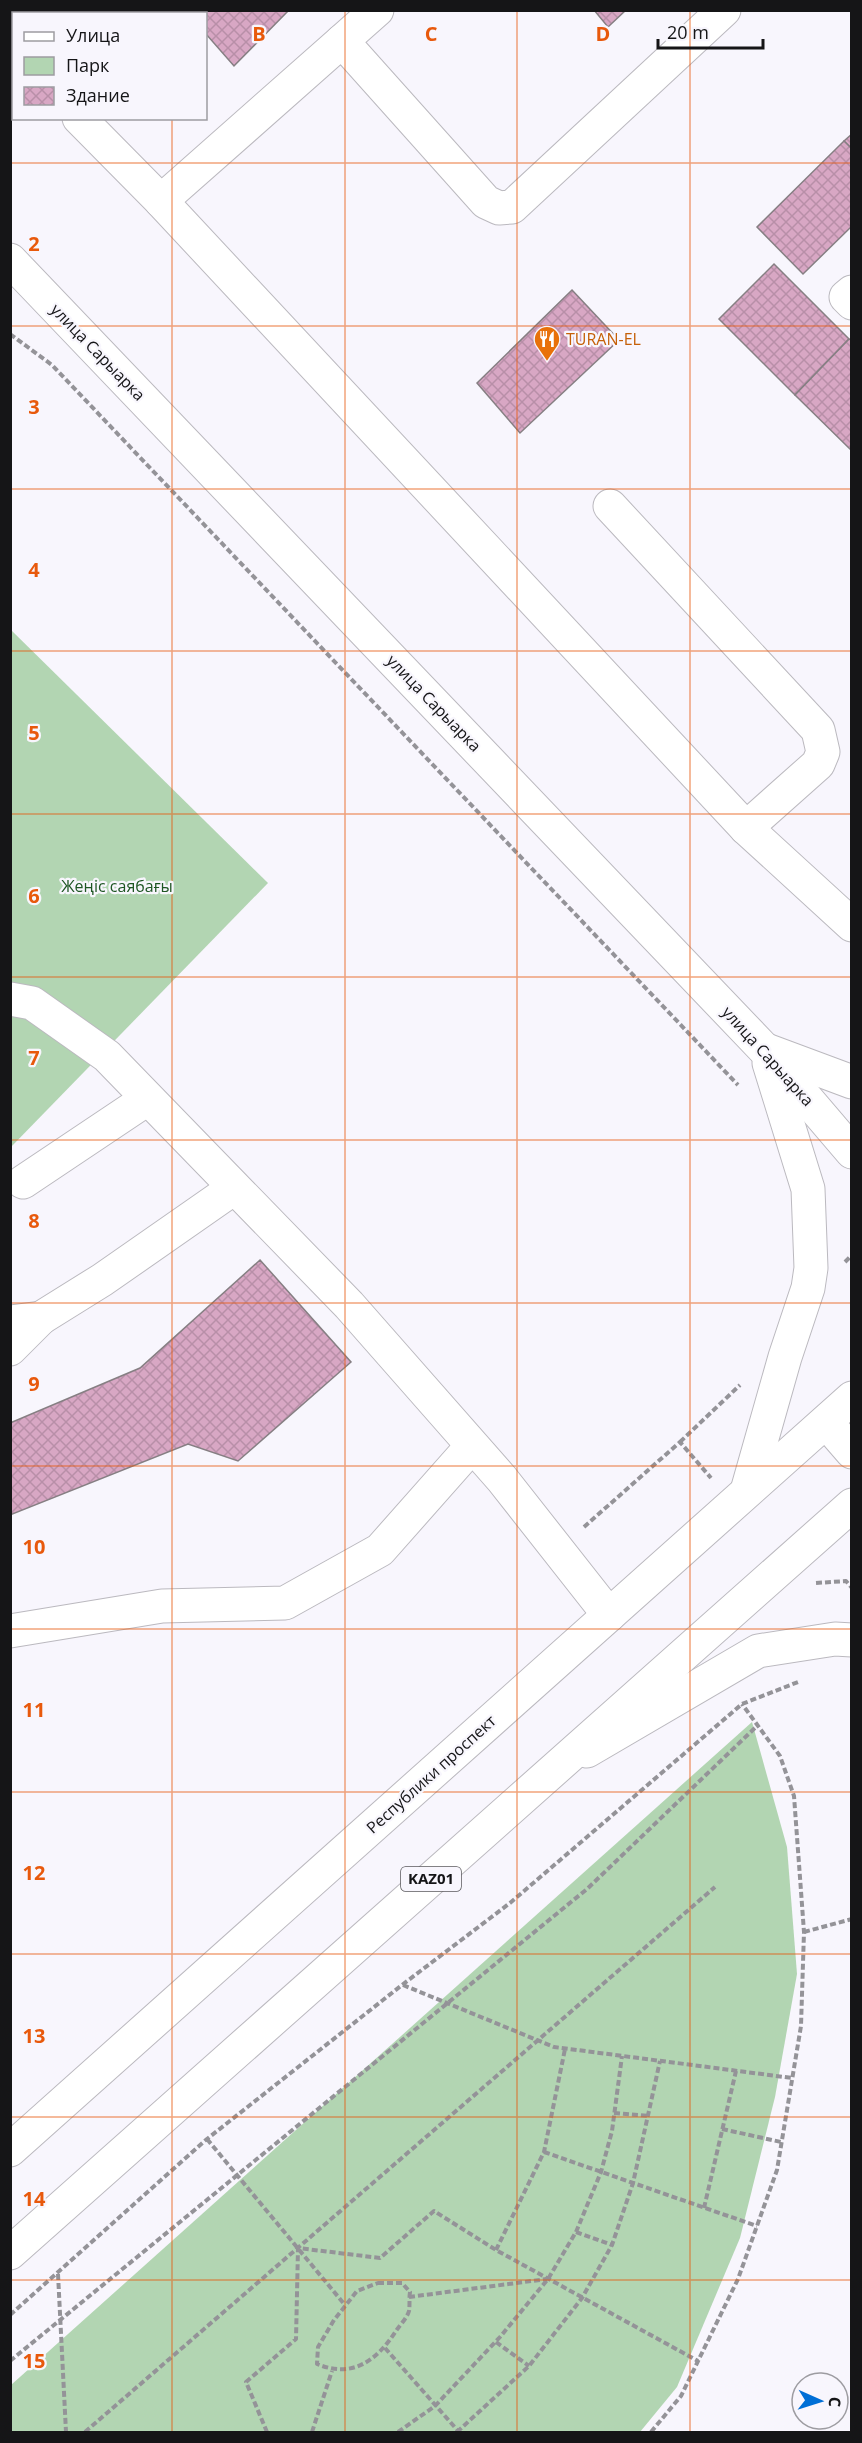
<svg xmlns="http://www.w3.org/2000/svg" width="862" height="2443" viewBox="0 0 862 2443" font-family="'Open Sans',sans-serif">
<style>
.park{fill:#b2d5b2}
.building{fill:url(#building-cross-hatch);stroke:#867f83;stroke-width:1.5}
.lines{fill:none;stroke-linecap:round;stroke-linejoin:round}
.minor-casing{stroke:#bbb9bf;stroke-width:35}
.major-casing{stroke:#bbb9bf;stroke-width:35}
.highway-casing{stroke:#bbb9bf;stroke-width:35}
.path{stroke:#949398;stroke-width:4;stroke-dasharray:6 3;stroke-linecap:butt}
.minor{stroke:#fff;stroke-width:33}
.major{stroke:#fff;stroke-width:33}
.highway{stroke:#fff;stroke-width:33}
.grid{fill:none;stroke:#e8590c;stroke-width:1.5;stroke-opacity:0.55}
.labels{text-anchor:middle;stroke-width:4.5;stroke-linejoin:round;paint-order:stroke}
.shield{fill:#f8f6fd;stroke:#59585c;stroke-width:1.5}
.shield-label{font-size:15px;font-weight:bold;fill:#151517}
.food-label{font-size:16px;fill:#c56008;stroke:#f8f6fd;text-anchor:start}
.street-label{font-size:16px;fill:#151517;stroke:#f8f6fd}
.park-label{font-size:16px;fill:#1e5623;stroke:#f8f6fd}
.grid-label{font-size:20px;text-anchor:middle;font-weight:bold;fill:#e8590c;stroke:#f8f6fd;stroke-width:4.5;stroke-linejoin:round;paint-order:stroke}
</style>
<defs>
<pattern id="building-cross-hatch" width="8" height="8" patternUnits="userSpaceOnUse" patternTransform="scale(1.5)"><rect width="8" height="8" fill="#d8a7c4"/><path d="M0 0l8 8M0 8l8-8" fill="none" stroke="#b88fa8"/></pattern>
</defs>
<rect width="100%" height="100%" fill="#f8f6fd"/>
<g class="park">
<polygon points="10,629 268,883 11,1147 10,1147"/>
<polygon points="752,1722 787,1847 797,1974 775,2097 740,2238 677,2387 640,2432 11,2432 11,2385"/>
</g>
<g class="building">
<polygon points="184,10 289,10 234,66 206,34 206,14 187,14"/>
<polygon points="594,10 626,10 608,27"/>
<polygon points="852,134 852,149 844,141"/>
<polygon points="844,141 852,149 852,226 803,274 757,227"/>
<polygon points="774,264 849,339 795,395 719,319"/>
<polygon points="572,290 619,340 520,433 477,383"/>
<polygon points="849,339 852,341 852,451 795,395"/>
<polygon points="260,1260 351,1362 238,1461 188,1444 10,1515 10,1423 140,1368"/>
</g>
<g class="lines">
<g class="minor-casing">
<g id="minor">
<polyline points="342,41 377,10"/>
<polyline points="10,48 14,51"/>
<polyline points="79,118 161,201 746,828 852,925"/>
<polyline points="161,201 342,41 486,202 499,208 512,207 724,10"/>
<polyline points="852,292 846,297 852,303"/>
<polyline points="610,506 818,730 823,752 818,764 746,828"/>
<polyline points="10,999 32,1003 107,1056 349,1305 502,1479 609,1615"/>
<polyline points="23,1182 147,1099"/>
<polyline points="10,1322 41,1318 102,1280 234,1188"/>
<polyline points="10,1349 41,1318"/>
<polyline points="10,1631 162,1606 285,1603 380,1550 472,1446"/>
</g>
</g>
<g class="major-casing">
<g id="major">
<polyline points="10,260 765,1050 852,1152"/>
<polyline points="766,1050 852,1082"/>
<polyline points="826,1422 852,1452"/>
<polyline points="747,1491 785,1357 808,1288 811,1268 808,1189 769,1063"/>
<polyline points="587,1751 758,1651 835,1639 852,1640"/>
</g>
</g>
<g class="highway-casing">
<g id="highway">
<polyline points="10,2150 852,1398"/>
<polyline points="10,2253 852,1505"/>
</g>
</g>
<g class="path">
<polyline points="10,334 52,365 738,1085"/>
<polyline points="845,1262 852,1255"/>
<polyline points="680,1442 740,1385"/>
<polyline points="584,1527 680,1442 711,1478"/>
<polyline points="816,1583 846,1581 852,1588"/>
<polyline points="804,1932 852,1919"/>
<polyline points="403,1985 554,2047 792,2078"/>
<polyline points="614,2113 649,2116"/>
<polyline points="722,2129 781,2142"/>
<polyline points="207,2139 345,2305"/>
<polyline points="544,2152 757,2226"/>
<polyline points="704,2208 736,2071"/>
<polyline points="576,2232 612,2245"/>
<polyline points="496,2250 544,2152 565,2049"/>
<polyline points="58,2274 66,2432"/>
<path d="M378 2283H402L410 2292C409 2298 410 2305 409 2311 407 2318 400 2325 396 2331 377 2360 353 2379 317 2364L318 2347 334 2320 357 2291Z"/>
<polyline points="409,2297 547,2279"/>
<polyline points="10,2315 207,2139 402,1985 510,1903 742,1704 798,1682"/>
<polyline points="496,2342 529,2366"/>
<polyline points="385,2348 459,2432"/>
<polyline points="10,2361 587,1889 758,1725"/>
<polyline points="85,2432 715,1887"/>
<polyline points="267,2432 246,2382 296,2339 298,2248 380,2258 434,2211 496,2250 698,2361"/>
<polyline points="312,2432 332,2371"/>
<polyline points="398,2432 435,2406 500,2337 548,2279 576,2232 601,2172 612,2131 622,2056"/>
<polyline points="457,2432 529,2366 582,2298 612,2245 633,2183 660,2061"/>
<polyline points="651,2432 681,2396 738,2279 777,2170 801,2026 804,1932 794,1796 780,1756 742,1704"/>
</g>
<use href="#minor" class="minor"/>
<use href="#major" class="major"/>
<use href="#highway" class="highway"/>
</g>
<path class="grid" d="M172 10V14M345 10V2432M517 10V2432M690 10V2432M172 118V2432M10 163H852M10 326H852M10 489H852M10 651H852M10 814H852M10 977H852M10 1140H852M10 1303H852M10 1466H852M10 1629H852M10 1792H852M10 1954H852M10 2117H852M10 2280H852"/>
<defs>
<g id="restaurant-pin" transform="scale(1.35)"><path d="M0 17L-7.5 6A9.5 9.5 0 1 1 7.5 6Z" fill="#e8710a" stroke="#f8f6fd"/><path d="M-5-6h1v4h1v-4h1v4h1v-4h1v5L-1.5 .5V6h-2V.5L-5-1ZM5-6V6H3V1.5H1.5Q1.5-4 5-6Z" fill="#fff"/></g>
</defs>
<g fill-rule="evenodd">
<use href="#restaurant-pin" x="547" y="339"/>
</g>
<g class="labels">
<rect class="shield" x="401" y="1867" width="60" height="24" rx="4.5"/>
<g class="shield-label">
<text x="431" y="1884">KАZ01</text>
</g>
<g class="food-label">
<text x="566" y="345">TURAN-EL</text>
</g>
<g class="street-label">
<text transform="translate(98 352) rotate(46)" y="6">улица Сарыарка</text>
<text transform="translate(434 703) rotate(46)" y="6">улица Сарыарка</text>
<text transform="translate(768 1056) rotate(48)" y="6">улица Сарыарка</text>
<text transform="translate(431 1774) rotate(-42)" y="6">Республики проспект</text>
</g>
<g class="park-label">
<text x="117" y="892">Жеңіс саябағы</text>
</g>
</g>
<g class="grid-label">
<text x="259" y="41">B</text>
<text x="431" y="41">C</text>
<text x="603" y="41">D</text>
<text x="34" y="251">2</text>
<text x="34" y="414">3</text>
<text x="34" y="577">4</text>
<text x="34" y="740">5</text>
<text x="34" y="903">6</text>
<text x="34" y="1065">7</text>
<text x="34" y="1228">8</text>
<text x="34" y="1391">9</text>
<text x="34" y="1554">10</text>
<text x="34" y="1717">11</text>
<text x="34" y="1880">12</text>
<text x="34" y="2043">13</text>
<text x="34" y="2206">14</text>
<text x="34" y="2368">15</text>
</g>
<rect width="862" height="2443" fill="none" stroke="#151517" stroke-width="24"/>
<rect x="12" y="12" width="195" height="108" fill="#f8f6fd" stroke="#9d9ca1" stroke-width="1.5"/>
<rect x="24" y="32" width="30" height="9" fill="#ffffff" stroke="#9d9ca1" stroke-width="1.5"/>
<text x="66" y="42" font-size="18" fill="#151517">Улица</text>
<rect x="24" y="57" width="30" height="18" fill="#b2d5b2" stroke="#9d9ca1" stroke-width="1.5"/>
<text x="66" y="72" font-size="18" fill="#151517">Парк</text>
<rect x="24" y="87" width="30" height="18" fill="url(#building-cross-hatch)" stroke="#9d9ca1" stroke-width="1.5"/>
<text x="66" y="102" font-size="18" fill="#151517">Здание</text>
<g transform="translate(820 2401) rotate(93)"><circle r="28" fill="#f8f6fd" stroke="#9d9ca1" stroke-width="1.5"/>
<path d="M0-4.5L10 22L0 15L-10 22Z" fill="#006fd6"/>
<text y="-9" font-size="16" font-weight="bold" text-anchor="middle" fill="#151517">С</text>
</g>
<path d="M658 39v9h105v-9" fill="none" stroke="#151517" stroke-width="3"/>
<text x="667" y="39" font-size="18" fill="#151517" stroke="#f8f6fd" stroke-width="4.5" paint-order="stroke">20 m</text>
</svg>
